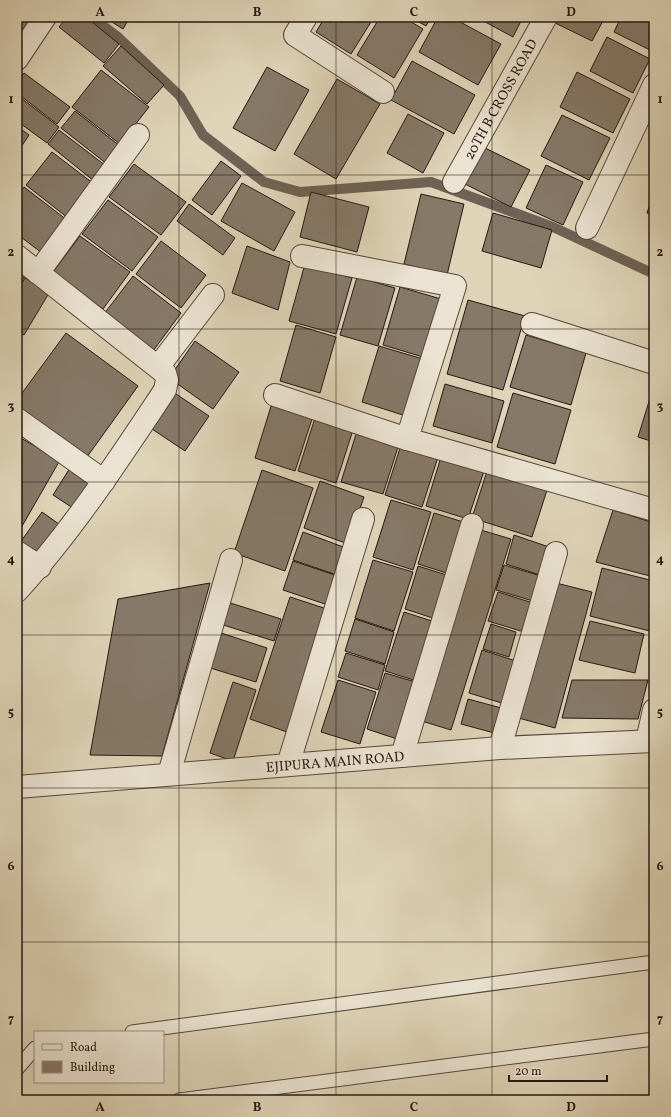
<svg xmlns="http://www.w3.org/2000/svg" width="671" height="1117" viewBox="0 0 671 1117" font-family="Vollkorn,serif">
<style>
.lines{fill:none;stroke-linecap:round;stroke-linejoin:round}
.stream{stroke:#6f6254;stroke-width:10}
.building{fill:#867968;stroke:#251712}
.service-casing{stroke:#54463c;stroke-width:15}
.minor-casing{stroke:#54463c;stroke-width:24}
.tertiary-casing{stroke:#54463c;stroke-width:24}
.service{stroke:#eae3d1;stroke-width:13}
.minor{stroke:#eae3d1;stroke-width:22}
.tertiary{stroke:#eae3d1;stroke-width:22}
.grid{fill:none;stroke:#251712;stroke-width:1;stroke-opacity:0.55}
.labels{text-anchor:middle;stroke-width:3.5;stroke-linejoin:round;paint-order:stroke}
.street-label{font-size:14px;fill:#251712;stroke:#eae3d1}
.neatline{fill:none;stroke:#251712;stroke-width:1.5}
.grid-label{font-size:13px;text-anchor:middle;font-weight:bold;fill:#251712}
</style>
<rect width="100%" height="100%" fill="#dfd4b8"/>
<filter id="stains"><feTurbulence type="fractalNoise" baseFrequency=".005" numOctaves="4"/><feColorMatrix values="0 0 0 0 .2 0 0 0 0 .09 0 0 0 0 .02 0 0 0 .5 -.17"/></filter>
<radialGradient id="worn" r=".72"><stop offset=".6" stop-color="#630" stop-opacity="0"/><stop offset="1" stop-color="#630" stop-opacity=".3"/></radialGradient>
<g class="lines">
<polyline class="stream" points="91,17 118,37 180,96 203,135 264,182 300,192 431,182 553,227 654,274"/>
</g>
<g class="building">
<polygon points="17,17 32,17 17,42"/>
<polygon points="67,17 86,17 119,44 104,63 59,27"/>
<polygon points="104,17 130,17 123,29"/>
<polygon points="325,17 362,17 371,22 351,54 316,32"/>
<polygon points="380,17 403,17 423,29 394,78 357,55"/>
<polygon points="410,17 431,17 426,26"/>
<polygon points="438,17 451,17 501,44 478,85 419,52"/>
<polygon points="476,17 523,17 513,37"/>
<polygon points="551,17 600,17 604,19 592,41 549,20"/>
<polygon points="621,17 654,17 654,52 614,32"/>
<polygon points="607,37 650,59 633,93 590,71"/>
<polygon points="121,46 164,85 147,104 103,66"/>
<polygon points="412,61 475,95 454,134 391,100"/>
<polygon points="267,67 309,90 275,151 233,128"/>
<polygon points="101,70 149,107 120,144 72,107"/>
<polygon points="577,72 630,99 613,133 560,107"/>
<polygon points="24,73 70,107 57,124 17,93 17,81"/>
<polygon points="337,79 380,104 336,179 294,154"/>
<polygon points="17,95 59,127 47,143 17,121"/>
<polygon points="75,111 120,146 107,164 61,128"/>
<polygon points="408,114 444,133 423,173 387,153"/>
<polygon points="562,115 610,138 589,180 541,156"/>
<polygon points="17,126 29,135 17,153"/>
<polygon points="59,130 106,166 94,181 48,144"/>
<polygon points="483,147 530,170 511,207 465,184"/>
<polygon points="52,152 94,184 68,218 26,185"/>
<polygon points="221,161 241,176 212,215 192,200"/>
<polygon points="134,164 186,202 161,235 109,197"/>
<polygon points="546,165 583,182 563,225 526,208"/>
<polygon points="242,183 295,212 274,251 221,221"/>
<polygon points="24,187 67,220 42,253 17,234 17,197"/>
<polygon points="311,192 369,207 357,252 300,237"/>
<polygon points="654,192 654,216 647,213"/>
<polygon points="421,194 464,204 447,275 404,264"/>
<polygon points="108,200 158,237 132,271 82,234"/>
<polygon points="189,204 235,238 223,255 177,221"/>
<polygon points="493,213 552,230 541,268 482,251"/>
<polygon points="80,236 130,272 103,309 53,272"/>
<polygon points="161,241 206,275 181,308 136,274"/>
<polygon points="247,246 290,262 278,310 232,293"/>
<polygon points="305,264 352,278 336,334 289,321"/>
<polygon points="17,271 25,276 17,288"/>
<polygon points="133,276 181,313 153,351 104,314"/>
<polygon points="357,277 395,288 378,346 340,335"/>
<polygon points="25,278 49,293 24,335 17,331 17,291"/>
<polygon points="400,287 441,299 423,357 383,345"/>
<polygon points="468,300 525,316 503,390 447,374"/>
<polygon points="296,325 336,337 320,393 280,381"/>
<polygon points="66,333 138,386 87,457 17,406 17,400"/>
<polygon points="526,335 586,353 571,405 510,387"/>
<polygon points="195,341 239,372 213,409 169,378"/>
<polygon points="379,346 423,359 406,416 362,402"/>
<polygon points="445,384 504,401 492,443 433,426"/>
<polygon points="173,392 209,416 185,451 149,427"/>
<polygon points="513,393 571,410 555,464 497,447"/>
<polygon points="651,395 654,395 654,442 638,437"/>
<polygon points="272,403 313,416 295,471 255,458"/>
<polygon points="315,418 353,430 336,483 298,471"/>
<polygon points="358,428 400,441 383,494 341,482"/>
<polygon points="17,436 60,460 21,528 17,526"/>
<polygon points="402,442 439,454 422,507 385,495"/>
<polygon points="441,457 484,471 468,519 426,506"/>
<polygon points="70,468 97,485 79,512 53,495"/>
<polygon points="488,468 548,487 532,537 472,518"/>
<polygon points="262,470 313,488 285,571 234,553"/>
<polygon points="320,481 364,497 348,544 304,528"/>
<polygon points="391,500 431,512 413,570 373,557"/>
<polygon points="613,510 654,523 654,577 596,562"/>
<polygon points="42,512 63,527 40,559 19,544"/>
<polygon points="434,513 470,524 453,575 418,564"/>
<polygon points="474,528 511,539 451,730 415,719"/>
<polygon points="303,532 346,548 337,575 293,560"/>
<polygon points="514,535 549,547 540,575 506,564"/>
<polygon points="373,560 413,572 394,631 355,618"/>
<polygon points="293,561 338,576 328,605 283,590"/>
<polygon points="504,565 541,576 533,601 496,590"/>
<polygon points="418,566 453,577 439,620 405,609"/>
<polygon points="602,568 654,581 654,632 590,616"/>
<polygon points="552,582 592,592 555,728 515,717"/>
<polygon points="210,583 162,756 90,755 118,599"/>
<polygon points="498,592 533,603 524,632 488,621"/>
<polygon points="290,597 327,609 287,732 250,719"/>
<polygon points="224,601 281,619 274,641 217,623"/>
<polygon points="404,612 438,623 420,682 385,671"/>
<polygon points="355,619 394,632 385,664 345,651"/>
<polygon points="590,621 644,634 635,673 579,660"/>
<polygon points="491,624 516,632 509,657 483,649"/>
<polygon points="218,632 267,648 256,682 207,667"/>
<polygon points="482,650 519,662 505,704 469,693"/>
<polygon points="346,653 385,665 378,690 338,677"/>
<polygon points="385,673 419,683 400,740 367,729"/>
<polygon points="338,680 376,692 360,744 321,732"/>
<polygon points="572,680 648,680 638,719 562,718"/>
<polygon points="233,682 256,690 233,761 210,753"/>
<polygon points="468,699 505,709 498,734 461,724"/>
</g>
<g class="lines">
<g class="service-casing">
<g id="service">
<polyline points="132,1032 654,962"/>
<polyline points="17,1069 35,1048"/>
<polyline points="179,1100 654,1039"/>
</g>
</g>
<g class="minor-casing">
<g id="minor">
<polyline points="306,17 295,35 383,92"/>
<polyline points="17,59 45,17"/>
<path id="s1" d="M454 182 546 17"/>
<polyline points="587,228 654,85"/>
<path d="M17 256 165 373 167 380 165 390C119 459 73 530 17 591"/>
<polyline points="302,256 455,286 407,439 654,510"/>
<polyline points="38,273 138,135"/>
<polyline points="532,324 654,363"/>
<polyline points="158,367 213,295"/>
<polyline points="275,395 407,439"/>
<polyline points="17,419 104,481"/>
<polyline points="17,552 40,567"/>
<polyline points="647,741 654,710"/>
<polyline points="500,748 556,553"/>
<polyline points="402,756 472,525"/>
<polyline points="288,765 363,519"/>
<polyline points="169,774 231,560"/>
</g>
</g>
<g class="tertiary-casing">
<g id="tertiary">
<path id="s2" d="M17 787 500 748 654 741"/>
</g>
</g>
<use href="#service" class="service"/>
<use href="#minor" class="minor"/>
<use href="#tertiary" class="tertiary"/>
</g>
<path class="grid" d="M179 17V1100M336 17V1100M492 17V1100M17 175H654M17 329H654M17 482H654M17 635H654M17 788H654M17 942H654"/>
<g class="labels">
<g class="street-label">
<text dy="5" stroke="none"><textPath href="#s1" startOffset="95">20TH B CROSS ROAD</textPath></text>
<text dy="5" stroke="none"><textPath href="#s2" startOffset="319">EJIPURA MAIN ROAD</textPath></text>
</g>
</g>
<rect width="671" height="1117" fill="none" stroke="#dfd4b8" stroke-width="44"/>
<rect x="34" y="1031" width="130" height="52" fill="#eae3d1" stroke="#9b9185"/>
<rect x="42" y="1044" width="20" height="6" fill="#eae3d1" stroke="#9b9185"/>
<text x="70" y="1051" font-size="12" fill="#251712">Road</text>
<rect x="42" y="1061" width="20" height="12" fill="#867968" stroke="#9b9185"/>
<text x="70" y="1071" font-size="12" fill="#251712">Building</text>
<path d="M509 1075v6h98v-6" fill="none" stroke="#251712" stroke-width="2"/>
<text x="515" y="1075" font-size="12" fill="#251712" stroke="#eae3d1" stroke-width="3" paint-order="stroke">20 m</text>
<rect x="22" y="22" width="627" height="1073" class="neatline"/>
<g class="grid-label">
<text x="100" y="16">A</text>
<text x="257" y="16">B</text>
<text x="414" y="16">C</text>
<text x="571" y="16">D</text>
<text x="11" y="103">1</text>
<text x="660" y="103">1</text>
<text x="11" y="256">2</text>
<text x="660" y="256">2</text>
<text x="11" y="410">3</text>
<text x="660" y="410">3</text>
<text x="11" y="563">4</text>
<text x="660" y="563">4</text>
<text x="11" y="716">5</text>
<text x="660" y="716">5</text>
<text x="11" y="870">6</text>
<text x="660" y="870">6</text>
<text x="11" y="1023">7</text>
<text x="660" y="1023">7</text>
<text x="100" y="1111">A</text>
<text x="257" y="1111">B</text>
<text x="414" y="1111">C</text>
<text x="571" y="1111">D</text>
</g>
<rect width="100%" height="100%" filter="url(#stains)"/>
<rect width="100%" height="100%" fill="url(#worn)"/>
</svg>
